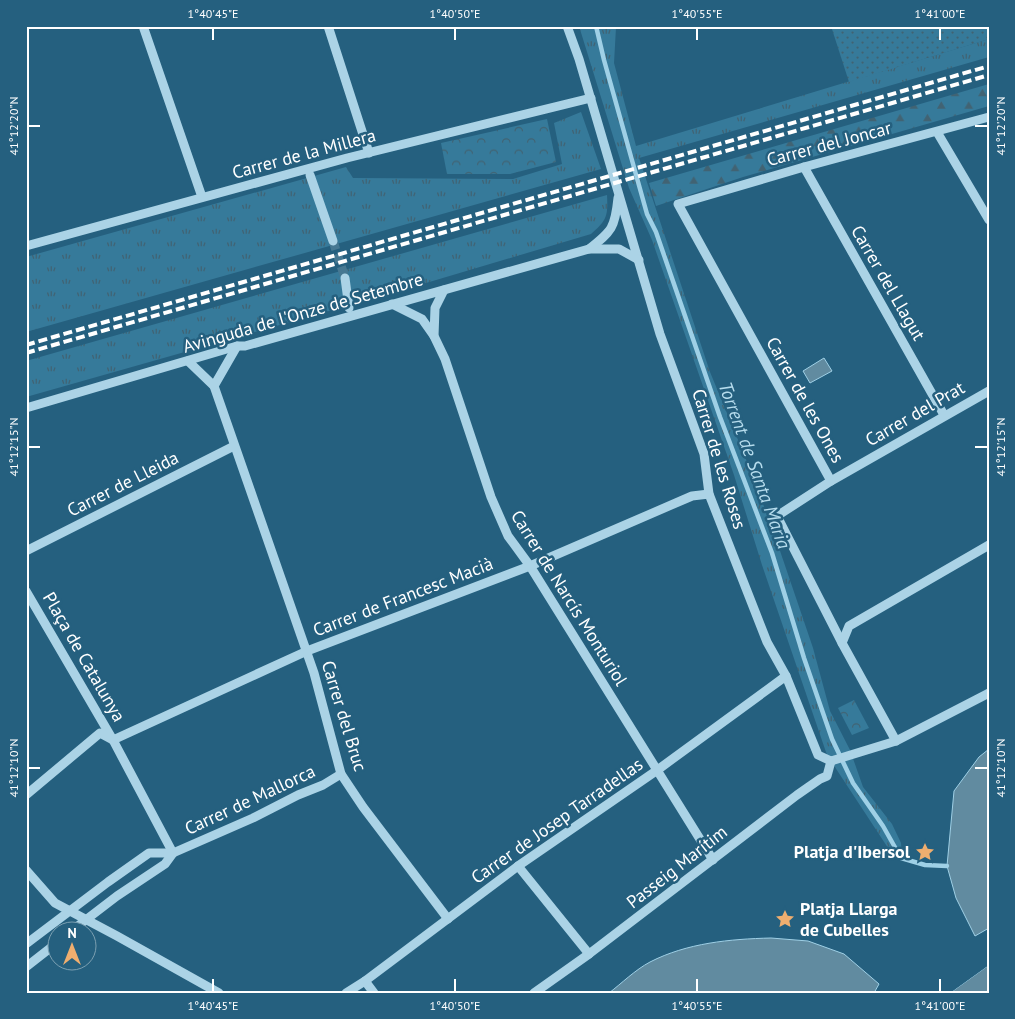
<svg xmlns="http://www.w3.org/2000/svg" width="1015" height="1019" viewBox="0 0 1015 1019" font-family="'PT Sans',sans-serif">
<style>
.grass{fill:url(#grass-tufts)}
.forest{fill:url(#forest-firs)}
.park{fill:url(#park-crowns)}
.garden{fill:url(#garden-dots)}
.water{fill:#618ba0;stroke:#9fd0e6}
.pier{fill:#25607f}
.lines{fill:none;stroke-linecap:round;stroke-linejoin:round}
.stream{stroke:#9fd0e6;stroke-width:4.5}
.minor-tunnel{stroke:#467892;stroke-width:9;stroke-dasharray:9 4.5;stroke-linecap:butt}
.minor{stroke:#abd3e6;stroke-width:9}
.rail{stroke:#fff;stroke-width:4;stroke-dasharray:9 4;stroke-linecap:butt}
.ticks{fill:none;stroke:#fff;stroke-width:2}
.labels{text-anchor:middle;stroke-width:5;stroke-linejoin:round;paint-order:stroke}
.street-label{font-size:18px;fill:#fff;stroke:#25607f}
.poi-label{font-size:18px;font-weight:bold;fill:#fff;stroke:#25607f;text-anchor:end}
.water-label{font-size:19px;font-style:italic;fill:#b6dced;stroke:#25607f}
.neatline{fill:none;stroke:#fff;stroke-width:2}
.ticks-label{font-size:12px;text-anchor:middle;fill:#fff}
</style>
<defs>
<pattern id="grass-tufts" width="24" height="20" patternUnits="userSpaceOnUse" patternTransform="scale(1.25)"><rect width="24" height="20" fill="#367a9a"/><path d="M3 7l-1-3M5 7V3M7 7l1-3M15 17l-1-3M17 17v-4M19 17l1-3" fill="none" stroke="#416373"/></pattern>
<pattern id="forest-firs" width="22" height="20" patternUnits="userSpaceOnUse" patternTransform="scale(1.25)"><rect width="22" height="20" fill="#367a9a"/><path d="M5 1l3.5 6h-7zM16 11l3.5 6h-7z" fill="#416373"/></pattern>
<pattern id="park-crowns" width="20" height="18" patternUnits="userSpaceOnUse" patternTransform="scale(1.25)"><rect width="20" height="18" fill="#367a9a"/><path d="M2 6a3 3 0 1 1 6 0M12 15a3 3 0 1 1 6 0" fill="none" stroke="#416373"/></pattern>
<pattern id="garden-dots" width="8" height="8" patternUnits="userSpaceOnUse" patternTransform="scale(1.25)"><rect width="8" height="8" fill="#367a9a"/><path d="M2 2h.1M6 6h.1" fill="none" stroke="#416373" stroke-width="1.8" stroke-linecap="round"/></pattern>
</defs>
<rect width="100%" height="100%" fill="#25607f"/>
<g class="grass">
<polygon points="579,26 616,27 614,63 636,146 989,39 989,57 639,158 710,372 752,474 777,542 813,648 830,711 850,750 863,787 892,824 901,843 902,860 892,854 827,755 762,565 734,475 652,240 629,188"/>
<polygon points="581,112 601,169 26,332 26,257 346,167 353,178 513,179 562,164 554,123"/>
<path d="M607 195C608 216 607 220 591 234L389 294 26 397V361Z"/>
</g>
<polygon class="forest" points="989,84 989,106 743,177 656,206 649,183"/>
<g class="park">
<polygon points="547,119 556,162 510,174 447,174 441,143"/>
<polygon points="854,700 869,728 852,735 838,708"/>
</g>
<polygon class="garden" points="831,26 989,26 989,39 849,82"/>
<g class="water">
<polygon points="824,358 832,371 810,383 803,371"/>
<polygon points="989,749 989,928 975,936 956,898 947,866 954,791 979,757"/>
<path d="M771 938 808 941 844 954 879 984 874 993H609C622 983 635 970 650 962 687 943 730 939 771 938Z"/>
<polygon points="989,965 989,993 950,993"/>
</g>
<polygon class="pier" points="989,963 989,965 950,993 947,993"/>
<g class="lines">
<polyline class="stream" points="596,26 604,60 647,214 656,232 720,417 772,553 804,658 832,739 853,783 883,826 901,858 925,865 947,866"/>
<polyline class="minor-tunnel" points="333,241 345,278"/>
<g class="minor">
<polyline points="143,26 202,197"/>
<polyline points="328,26 369,153"/>
<polyline points="567,26 579,59 660,334 704,454 709,494 767,642 786,676 818,755 831,761 896,741 989,693"/>
<polyline points="937,132 989,220"/>
<polyline points="804,167 944,415"/>
<polyline points="310,175 333,241"/>
<polyline points="26,246 347,158 591,98"/>
<polyline points="589,249 619,249 639,260"/>
<polyline points="345,278 349,308"/>
<polyline points="444,290 435,308 434,336 445,359 491,497 508,536 530,566 713,860"/>
<polyline points="392,304 422,319 434,336"/>
<polyline points="188,361 214,386 314,673 341,774 363,807 448,919"/>
<polyline points="214,386 237,346"/>
<path d="M26 408 237 346H245L589 249C612 231 615 228 618 198"/>
<polyline points="831,481 678,204 804,167 989,117"/>
<polyline points="26,551 234,446"/>
<polyline points="26,591 113,740 173,853"/>
<polyline points="842,643 849,626 989,545"/>
<polyline points="896,741 842,643 777,516 831,481 989,391"/>
<polyline points="26,795 100,733 113,740 307,651 530,566 692,496 709,494"/>
<polyline points="518,866 589,954"/>
<polyline points="26,870 55,903 117,936 219,993"/>
<polyline points="70,932 117,896 165,864 173,853"/>
<polyline points="26,944 108,882 149,853 173,853 253,818 298,795 323,785 341,774"/>
<polyline points="26,967 58,942"/>
<polyline points="365,981 374,993"/>
<polyline points="346,993 365,981 518,866 656,771 786,676"/>
<polyline points="534,993 589,954 797,795 820,779 827,776 831,761"/>
</g>
<g class="rail">
<polyline points="26,345 989,66"/>
<polyline points="26,353 989,75"/>
</g>
</g>
<path class="ticks" d="M213 28V40M455 28V40M697 28V40M940 28V40M28 126H40M975 126H988M28 447H40M975 447H988M28 768H40M975 768H988M213 979V992M455 979V992M697 979V992M940 979V992"/>
<defs>
<g id="sight-bare" transform="scale(1.5)"><path d="M0-6L1.8-2.2L6-1.7L2.9 1.2L3.7 5.4L0 3.3L-3.7 5.4L-2.9 1.2L-6-1.7L-1.8-2.2Z" fill="#efae6f" stroke="#25607f" stroke-width="2.5" paint-order="stroke"/></g>
</defs>
<g fill-rule="evenodd">
<use href="#sight-bare" x="925" y="852"/>
<use href="#sight-bare" x="785" y="919"/>
</g>
<g class="labels">
<g class="street-label">
<text transform="translate(829 144) rotate(-15)" y="6">Carrer del Joncar</text>
<text transform="translate(304 154) rotate(-15)" y="6">Carrer de la Millera</text>
<text transform="translate(888 283) rotate(60)" y="6">Carrer del Llagut</text>
<text transform="translate(303 313) rotate(-16)" y="6">Avinguda de l'Onze de Setembre</text>
<text transform="translate(805 400) rotate(61)" y="6">Carrer de les Ones</text>
<text transform="translate(915 414) rotate(-30)" y="6">Carrer del Prat</text>
<text transform="translate(719 459) rotate(73)" y="6">Carrer de les Roses</text>
<text transform="translate(123 484) rotate(-27)" y="6">Carrer de Lleida</text>
<text transform="translate(403 597) rotate(-21)" y="6">Carrer de Francesc Macià</text>
<text transform="translate(569 598) rotate(58)" y="6">Carrer de Narcís Monturiol</text>
<text transform="translate(84 657) rotate(60)" y="6">Plaça de Catalunya</text>
<text transform="translate(344 716) rotate(73)" y="6">Carrer del Bruc</text>
<text transform="translate(250 800) rotate(-25)" y="6">Carrer de Mallorca</text>
<text transform="translate(557 821) rotate(-35)" y="6">Carrer de Josep Tarradellas</text>
<text transform="translate(677 867) rotate(-38)" y="6">Passeig Marítim</text>
</g>
<g class="poi-label">
<text x="910" y="858">Platja d'Ibersol</text>
<text x="800" y="915" text-anchor="start">Platja Llarga<tspan x="800" dy="21">de Cubelles</tspan></text>
</g>
<g class="water-label">
<text transform="translate(755 465) rotate(70)" y="7">Torrent de Santa Maria</text>
</g>
</g>
<rect width="1015" height="1019" fill="none" stroke="#25607f" stroke-width="55"/>
<g transform="translate(72 946)"><circle r="24" fill="#25607f" stroke="#7ca0b2"/>
<path d="M0-4L9 19L0 12L-9 19Z" fill="#efae6f"/>
<text y="-8" font-size="14" font-weight="bold" text-anchor="middle" fill="#ffffff">N</text>
</g>
<rect x="28" y="28" width="960" height="964" class="neatline"/>
<g class="ticks-label">
<text x="213" y="18">1°40'45"E</text>
<text x="455" y="18">1°40'50"E</text>
<text x="697" y="18">1°40'55"E</text>
<text x="940" y="18">1°41'00"E</text>
<text transform="translate(14 126) rotate(-90)" y="4">41°12'20"N</text>
<text transform="translate(1001 126) rotate(-90)" y="4">41°12'20"N</text>
<text transform="translate(14 447) rotate(-90)" y="4">41°12'15"N</text>
<text transform="translate(1001 447) rotate(-90)" y="4">41°12'15"N</text>
<text transform="translate(14 768) rotate(-90)" y="4">41°12'10"N</text>
<text transform="translate(1001 768) rotate(-90)" y="4">41°12'10"N</text>
<text x="213" y="1010">1°40'45"E</text>
<text x="455" y="1010">1°40'50"E</text>
<text x="697" y="1010">1°40'55"E</text>
<text x="940" y="1010">1°41'00"E</text>
</g>
</svg>
